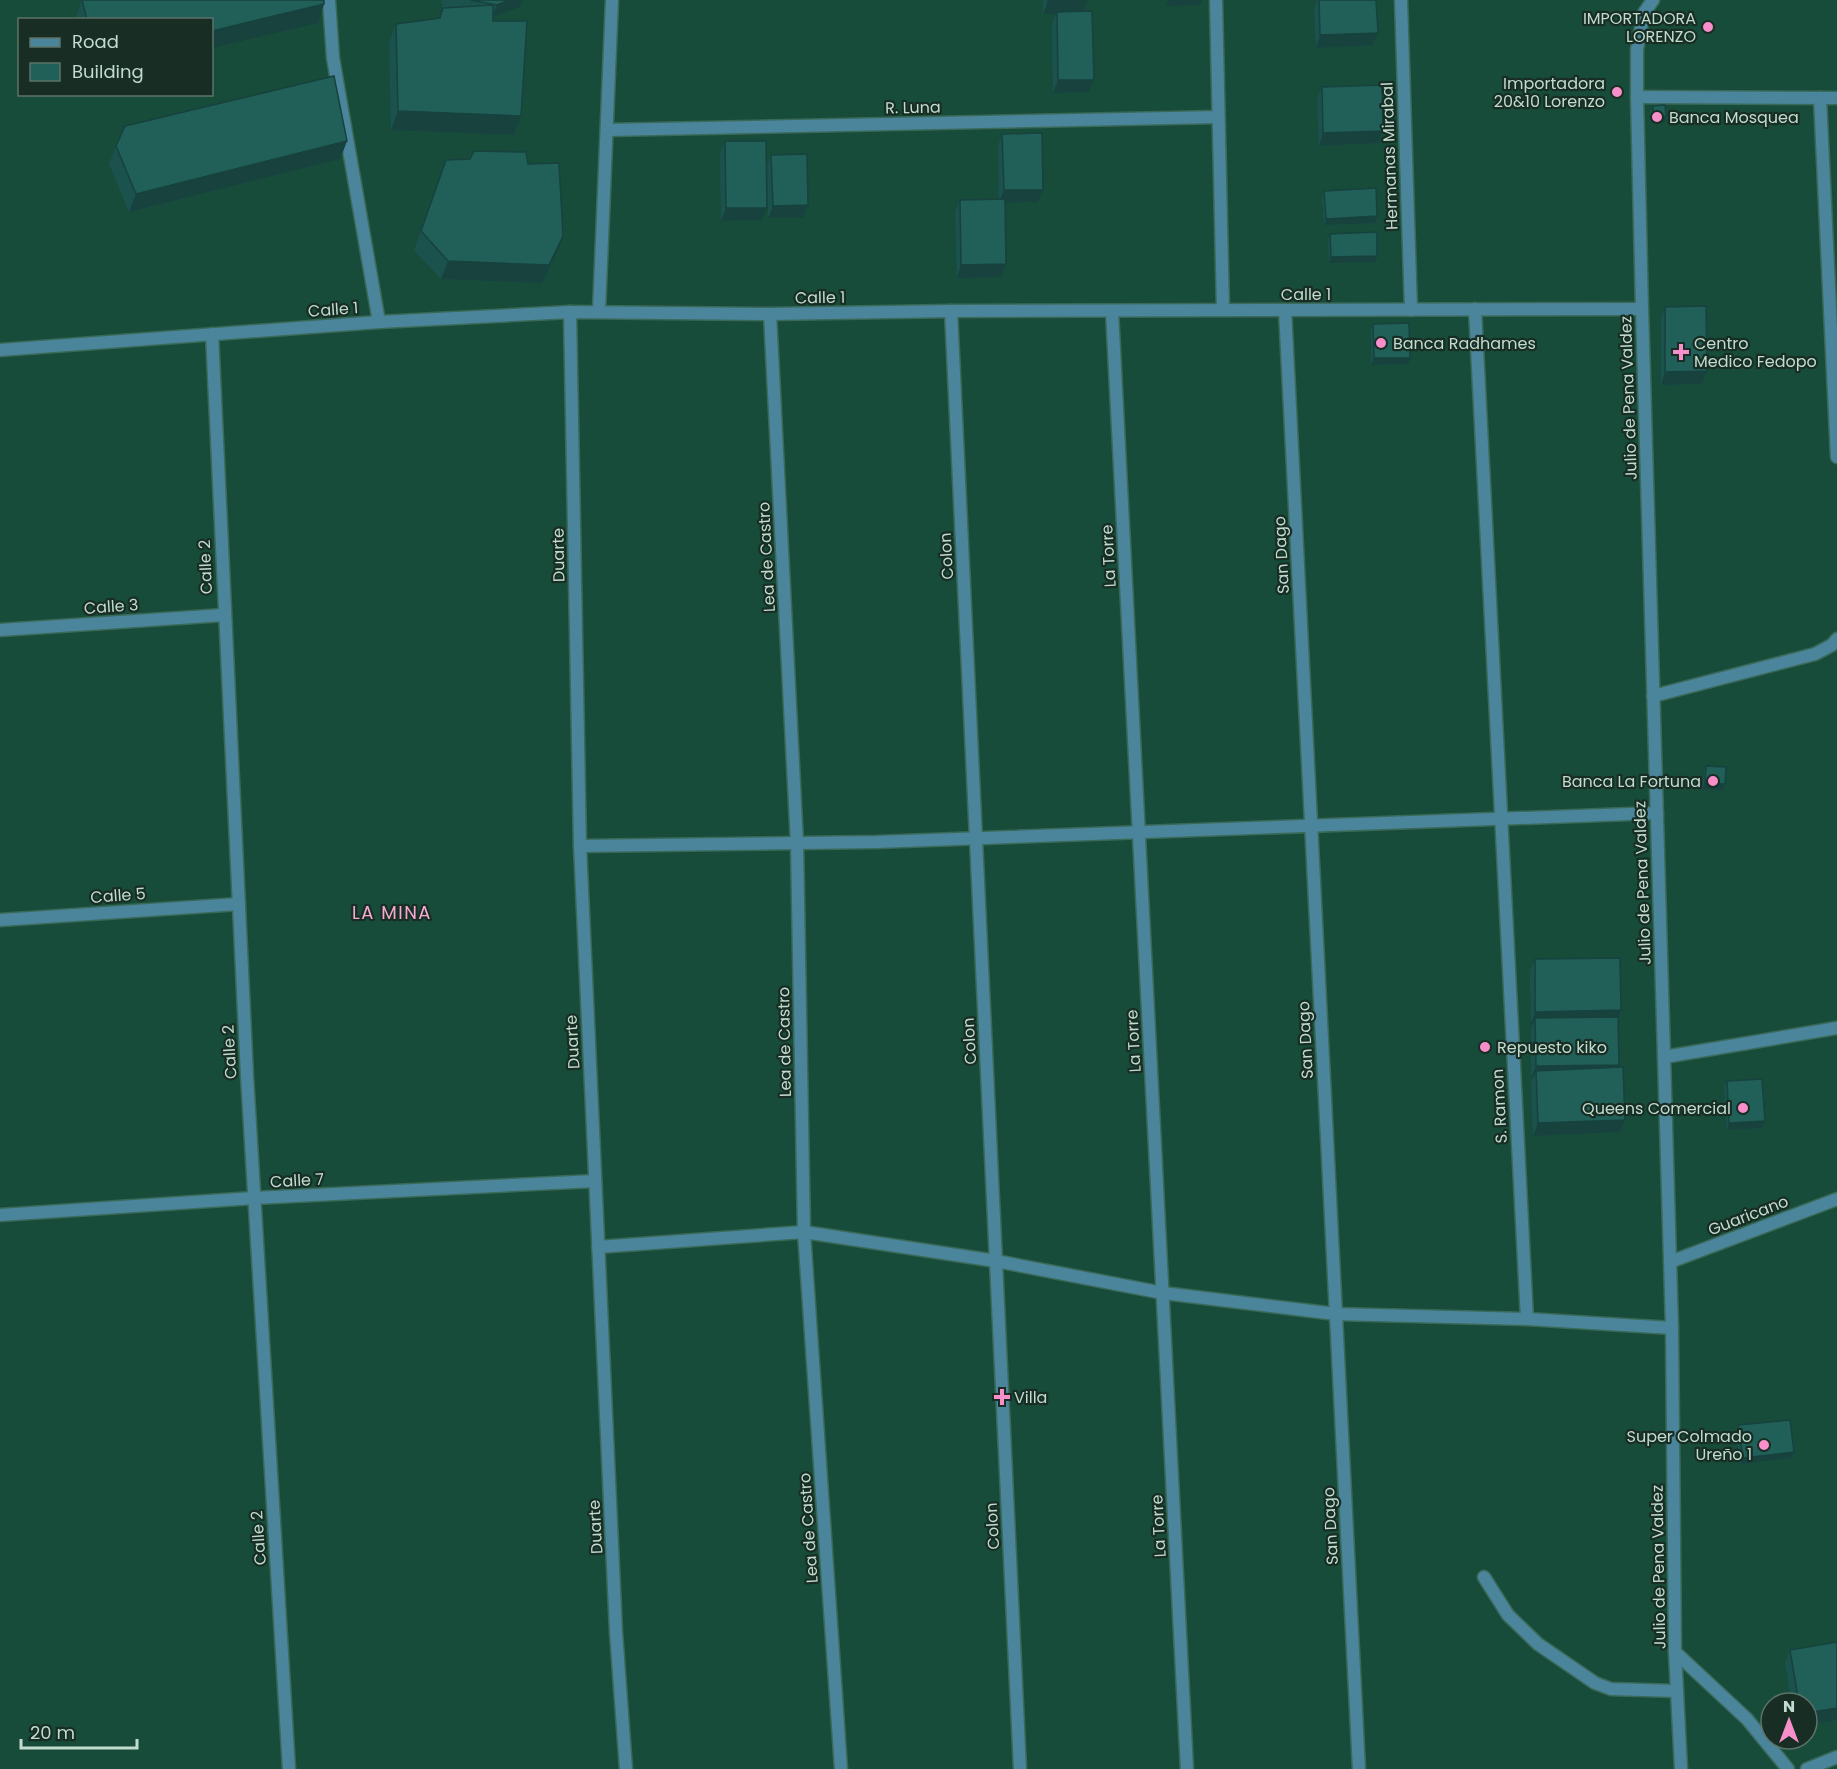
<svg xmlns="http://www.w3.org/2000/svg" width="1837" height="1769" viewBox="0 0 1837 1769" font-family="Poppins,sans-serif">
<style>
.lines{fill:none;stroke-linecap:round;stroke-linejoin:round}
.service-casing{stroke:#3a6958;stroke-width:15}
.minor-casing{stroke:#3a6958;stroke-width:15}
.service{stroke:#4a859c;stroke-width:12}
.minor{stroke:#4a859c;stroke-width:12}
.wall{fill:#1c524d}
.shaded-wall{fill:#17423e}
.building{fill:#215f59;stroke:#17423e;stroke-width:1.5}
.poi-dot{fill:#f98fca;stroke:#182d24;stroke-width:2}
.labels{text-anchor:middle;stroke-width:4.5;stroke-linejoin:round;paint-order:stroke}
.poi-label{font-size:16px;fill:#c1dbcf;stroke:#182d24;text-anchor:end}
.street-label{font-size:16px;fill:#c1dbcf;stroke:#182d24}
.neighbourhood-label{font-size:18px;letter-spacing:1.5px;fill:#f5abd2;stroke:#182d24}
</style>
<rect width="100%" height="100%" fill="#184c3a"/>
<g class="lines">
<g class="service-casing">
<polyline id="service" points="1484,1577 1508,1615 1538,1644 1595,1683 1611,1689 1677,1691"/>
</g>
<g class="minor-casing">
<g id="minor">
<polyline points="329,0 333,58 379,322"/>
<polyline points="1216,0 1223,310"/>
<polyline points="1401,0 1411,310"/>
<polyline points="1653,0 1644,13 1637,49 1637,97 1642,309 1672,1328 1675,1652 1681,1769"/>
<polyline points="1637,97 1837,98"/>
<polyline points="1820,98 1837,457"/>
<polyline points="607,130 1218,117"/>
<polyline points="1475,309 1527,1319"/>
<polyline points="1285,310 1359,1769"/>
<polyline points="599,311 612,0"/>
<polyline points="951,311 1020,1769"/>
<polyline points="1112,311 1187,1769"/>
<polyline points="570,312 580,846 616,1632 626,1769"/>
<polyline points="770,314 797,843 804,1232 841,1769"/>
<polyline points="212,334 247,1076 289,1769"/>
<polyline points="0,350 379,322 570,312 770,314 951,311 1642,309"/>
<polyline points="0,630 224,615"/>
<polyline points="1653,696 1815,654 1832,645 1837,639"/>
<polyline points="580,846 876,842 1657,813"/>
<polyline points="0,920 239,904"/>
<polyline points="1664,1057 1837,1028"/>
<polyline points="0,1215 254,1198 595,1181"/>
<polyline points="598,1247 804,1232 996,1261 1163,1293 1336,1314 1527,1319 1672,1328"/>
<polyline points="1670,1262 1837,1199"/>
<polyline points="1675,1652 1747,1719 1788,1769"/>
<polyline points="1807,1769 1837,1757"/>
</g>
</g>
<use href="#service" class="service"/>
<use href="#minor" class="minor"/>
</g>
<g class="wall">
<polygon points="82,0 318,23 212,20 75,20"/>
<polygon points="441,0 522,0 520,7 493,17 493,21 521,116 514,135 391,130 389,43 396,24 439,18 443,8"/>
<polygon points="1043,0 1087,0 1084,11 1089,92 1053,93 1052,24 1056,14 1043,14"/>
<polygon points="1317,0 1376,0 1373,45 1316,48 1314,9"/>
<polygon points="1322,87 1383,131 1378,143 1319,146 1317,99"/>
<polygon points="1653,106 1664,123 1650,123 1650,112"/>
<polygon points="1002,134 1043,190 1038,202 1005,203 1006,264 1001,277 957,278 955,212 960,200 999,199 998,146"/>
<polygon points="347,141 340,159 129,212 109,164 116,146"/>
<polygon points="725,141 767,208 762,220 721,221 720,154"/>
<polygon points="771,155 808,205 803,218 768,218 767,167"/>
<polygon points="470,159 528,164 556,254 542,283 441,279 414,250 446,160"/>
<polygon points="1324,191 1377,216 1375,223 1324,225 1322,197"/>
<polygon points="1330,234 1375,262 1329,263 1328,240"/>
<polygon points="1665,307 1702,384 1661,385 1661,319"/>
<polygon points="1373,324 1408,364 1371,365 1371,330"/>
<polygon points="1706,766 1725,784 1723,791 1702,789 1704,772"/>
<polygon points="1535,959 1621,1010 1618,1018 1619,1065 1618,1067 1625,1120 1620,1132 1533,1136 1531,1083 1533,1078 1531,1078 1531,1031 1533,1024 1531,1024 1530,972"/>
<polygon points="1727,1081 1765,1121 1762,1128 1727,1130 1724,1087"/>
<polygon points="1738,1425 1794,1452 1791,1458 1740,1464 1736,1432"/>
<polygon points="1837,1642 1837,1720 1807,1725 1807,1703 1792,1703 1785,1663 1790,1650"/>
</g>
<g class="shaded-wall">
<polygon points="509,0 522,0 520,7 492,17 497,5"/>
<polygon points="1168,0 1202,0 1200,5 1166,6"/>
<polygon points="1048,1 1087,1 1083,13 1057,12 1056,14 1043,14"/>
<polygon points="324,4 318,23 212,48 212,31"/>
<polygon points="1378,33 1373,45 1316,48 1320,35"/>
<polygon points="1058,80 1094,80 1089,92 1053,93"/>
<polygon points="398,111 521,116 514,135 391,130"/>
<polygon points="1666,116 1664,123 1650,123 1653,117"/>
<polygon points="1383,131 1378,143 1319,146 1323,133"/>
<polygon points="347,141 340,159 129,212 136,194"/>
<polygon points="1004,190 1043,190 1038,202 999,203"/>
<polygon points="808,205 803,218 768,218 773,206"/>
<polygon points="726,208 767,208 762,220 721,221"/>
<polygon points="1377,216 1375,223 1324,225 1326,219"/>
<polygon points="563,236 556,254 542,283 441,279 448,261"/>
<polygon points="1377,256 1375,262 1329,263 1331,257"/>
<polygon points="1006,264 1001,277 957,278 961,265"/>
<polygon points="1374,358 1410,358 1408,364 1371,365"/>
<polygon points="1707,371 1702,384 1661,385 1665,372"/>
<polygon points="1705,783 1725,784 1723,791 1702,789"/>
<polygon points="1621,1010 1617,1022 1535,1018 1533,1024 1531,1024 1535,1012"/>
<polygon points="1619,1065 1614,1077 1536,1071 1533,1078 1531,1078 1536,1066"/>
<polygon points="1625,1120 1620,1132 1533,1136 1538,1123"/>
<polygon points="1765,1121 1762,1128 1727,1130 1729,1123"/>
<polygon points="1794,1452 1791,1458 1740,1464 1743,1458"/>
<polygon points="1837,1708 1837,1720 1807,1725 1807,1713"/>
</g>
<g class="building">
<polygon points="82,0 324,0 324,4 212,31 212,20 87,20"/>
<polygon points="470,0 509,0 497,5"/>
<rect x="1048" y="0" width="39" height="1"/>
<polygon points="1319,0 1376,0 1378,33 1320,35"/>
<polygon points="493,5 493,21 527,21 521,116 398,111 396,24 440,18 443,8"/>
<polygon points="1092,11 1094,80 1058,80 1057,12"/>
<polygon points="334,76 347,141 136,194 116,146 125,126"/>
<polygon points="1382,85 1383,131 1323,133 1322,87"/>
<polygon points="1665,105 1666,116 1653,117 1653,106"/>
<polygon points="1042,133 1043,190 1004,190 1002,134"/>
<polygon points="725,141 766,141 767,208 726,208"/>
<polygon points="474,151 526,152 528,164 559,163 563,236 549,265 448,261 421,231 446,160 470,159"/>
<polygon points="807,154 808,205 773,206 771,155"/>
<polygon points="1376,188 1377,216 1326,219 1324,191"/>
<polygon points="1005,199 1006,264 961,265 960,200"/>
<polygon points="1377,232 1377,256 1331,257 1330,234"/>
<polygon points="1706,306 1707,371 1665,372 1665,307"/>
<polygon points="1409,323 1410,358 1374,358 1373,324"/>
<polygon points="1706,766 1726,767 1725,784 1705,783"/>
<polygon points="1620,958 1621,1010 1535,1012 1535,959"/>
<polygon points="1618,1017 1619,1065 1536,1066 1535,1018"/>
<polygon points="1623,1067 1625,1120 1538,1123 1536,1071"/>
<polygon points="1762,1079 1765,1121 1729,1123 1727,1081"/>
<polygon points="1790,1420 1794,1452 1743,1458 1738,1425"/>
<polygon points="1837,1642 1837,1708 1807,1713 1807,1703 1799,1703 1790,1650"/>
</g>
<g class="poi-dot">
<circle cx="1708" cy="27" r="6"/>
<circle cx="1617" cy="92" r="6"/>
<circle cx="1657" cy="117" r="6"/>
<circle cx="1381" cy="343" r="6"/>
<path d="M1678 343h6v6h6v6h-6v6h-6v-6h-6v-6h6z"/>
<circle cx="1713" cy="781" r="6"/>
<circle cx="1485" cy="1047" r="6"/>
<circle cx="1743" cy="1108" r="6"/>
<path d="M999 1388h6v6h6v6h-6v6h-6v-6h-6v-6h6z"/>
<circle cx="1764" cy="1445" r="6"/>
</g>
<g class="labels">
<g class="poi-label">
<text x="1696" y="24">IMPORTADORA<tspan x="1696" dy="18">LORENZO</tspan></text>
<text x="1605" y="89">Importadora<tspan x="1605" dy="18">20&amp;10 Lorenzo</tspan></text>
<text x="1669" y="123" text-anchor="start">Banca Mosquea</text>
<text x="1393" y="349" text-anchor="start">Banca Radhames</text>
<text x="1694" y="349" text-anchor="start">Centro<tspan x="1694" dy="18">Medico Fedopo</tspan></text>
<text x="1701" y="787">Banca La Fortuna</text>
<text x="1497" y="1053" text-anchor="start">Repuesto kiko</text>
<text x="1731" y="1114">Queens Comercial</text>
<text x="1014" y="1403" text-anchor="start">Villa</text>
<text x="1752" y="1442">Super Colmado<tspan x="1752" dy="18">Ureño 1</tspan></text>
</g>
<g class="street-label">
<text transform="translate(913 107) rotate(-1)" y="6">R. Luna</text>
<text transform="translate(1389 156) rotate(-92)" y="6">Hermanas Mirabal</text>
<text x="1306" y="300">Calle 1</text>
<text transform="translate(820 297) rotate(-1)" y="6">Calle 1</text>
<text transform="translate(333 309) rotate(-4)" y="6">Calle 1</text>
<text transform="translate(1628 398) rotate(-92)" y="6">Julio de Pena Valdez</text>
<text transform="translate(558 555) rotate(-91)" y="6">Duarte</text>
<text transform="translate(1281 555) rotate(-93)" y="6">San Dago</text>
<text transform="translate(946 556) rotate(-93)" y="6">Colon</text>
<text transform="translate(1108 556) rotate(-93)" y="6">La Torre</text>
<text transform="translate(766 557) rotate(-93)" y="6">Lea de Castro</text>
<text transform="translate(205 567) rotate(-92)" y="6">Calle 2</text>
<text transform="translate(111 606) rotate(-4)" y="6">Calle 3</text>
<text transform="translate(1642 883) rotate(-92)" y="6">Julio de Pena Valdez</text>
<text transform="translate(118 895) rotate(-4)" y="6">Calle 5</text>
<text transform="translate(1305 1040) rotate(-93)" y="6">San Dago</text>
<text transform="translate(969 1041) rotate(-93)" y="6">Colon</text>
<text transform="translate(1133 1041) rotate(-93)" y="6">La Torre</text>
<text transform="translate(572 1042) rotate(-93)" y="6">Duarte</text>
<text transform="translate(784 1042) rotate(-91)" y="6">Lea de Castro</text>
<text transform="translate(229 1052) rotate(-93)" y="6">Calle 2</text>
<text transform="translate(1499 1106) rotate(-93)" y="6">S. Ramon</text>
<text transform="translate(297 1180) rotate(-3)" y="6">Calle 7</text>
<text transform="translate(1748 1215) rotate(-21)" y="6">Guaricano</text>
<text transform="translate(992 1526) rotate(-93)" y="6">Colon</text>
<text transform="translate(1158 1526) rotate(-93)" y="6">La Torre</text>
<text transform="translate(1330 1526) rotate(-93)" y="6">San Dago</text>
<text transform="translate(595 1527) rotate(-93)" y="6">Duarte</text>
<text transform="translate(808 1528) rotate(-94)" y="6">Lea de Castro</text>
<text transform="translate(258 1538) rotate(-94)" y="6">Calle 2</text>
<text transform="translate(1658 1567) rotate(-91)" y="6">Julio de Pena Valdez</text>
</g>
<g class="neighbourhood-label">
<text x="392" y="919">LA MINA</text>
</g>
</g>
<rect x="18" y="18" width="195" height="78" fill="#182d24" stroke="#5c7368" stroke-width="1.5"/>
<rect x="30" y="38" width="30" height="9" fill="#4a859c" stroke="#5c7368" stroke-width="1.5"/>
<text x="72" y="48" font-size="18" fill="#c1dbcf">Road</text>
<rect x="30" y="63" width="30" height="18" fill="#215f59" stroke="#5c7368" stroke-width="1.5"/>
<text x="72" y="78" font-size="18" fill="#c1dbcf">Building</text>
<g transform="translate(1789 1721)"><circle r="28" fill="#182d24" stroke="#5c7368" stroke-width="1.5"/>
<path d="M0-4.5L10 22L0 15L-10 22Z" fill="#f98fca"/>
<text y="-9" font-size="16" font-weight="bold" text-anchor="middle" fill="#c1dbcf">N</text>
</g>
<path d="M21 1739v9h116v-9" fill="none" stroke="#c1dbcf" stroke-width="3"/>
<text x="30" y="1739" font-size="18" fill="#c1dbcf" stroke="#182d24" stroke-width="4.5" paint-order="stroke">20 m</text>
</svg>
